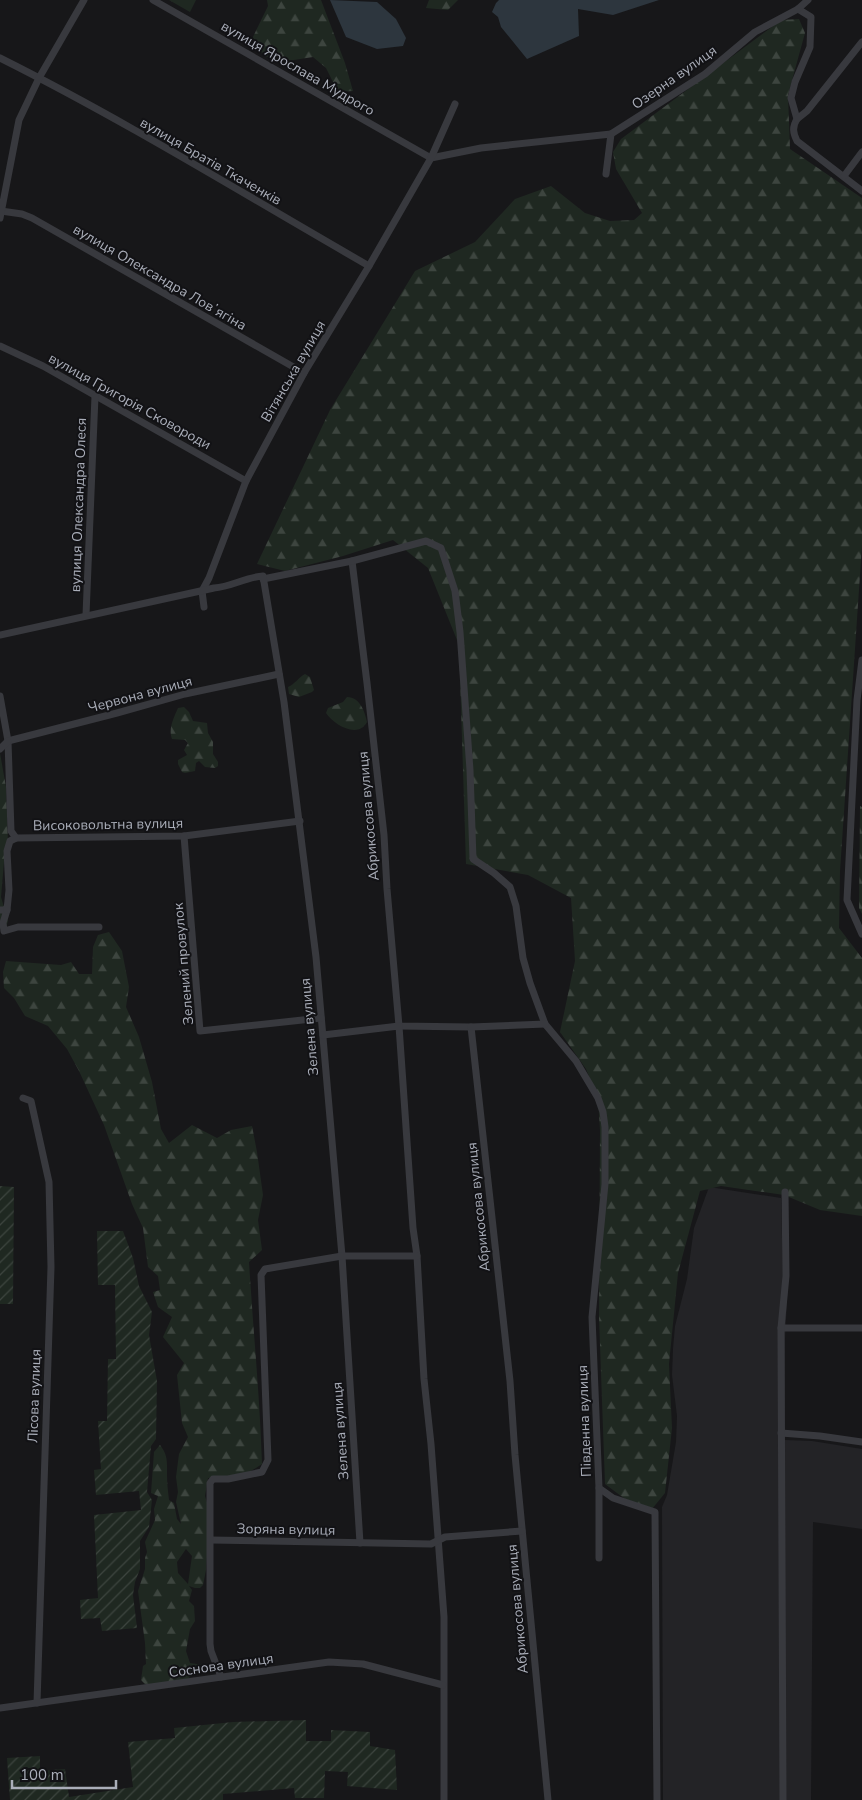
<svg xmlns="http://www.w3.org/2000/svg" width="862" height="1800" viewBox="0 0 862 1800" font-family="'Nunito Sans',sans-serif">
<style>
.built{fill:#232326}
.forest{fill:url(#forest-firs);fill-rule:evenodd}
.garden{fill:url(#garden-furrows)}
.water{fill:#2d363e}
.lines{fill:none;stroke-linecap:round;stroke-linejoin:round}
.minor{stroke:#38393e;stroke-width:7}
.labels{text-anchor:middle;stroke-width:4;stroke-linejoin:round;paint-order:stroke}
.street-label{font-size:14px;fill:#aaaeb9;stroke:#121215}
</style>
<defs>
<pattern id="forest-firs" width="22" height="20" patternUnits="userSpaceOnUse" patternTransform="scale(1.25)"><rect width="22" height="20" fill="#1f2821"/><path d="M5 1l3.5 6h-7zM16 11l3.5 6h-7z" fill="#3d453f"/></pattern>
<pattern id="garden-furrows" width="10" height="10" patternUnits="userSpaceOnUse" patternTransform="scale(1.25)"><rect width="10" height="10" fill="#1f2821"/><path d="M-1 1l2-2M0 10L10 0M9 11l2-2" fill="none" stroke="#3d453f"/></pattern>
</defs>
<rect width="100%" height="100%" fill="#171719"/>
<polygon class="built" points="709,1187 781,1198 783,1279 788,1281 785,1339 785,1440 812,1441 862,1449 862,1529 813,1522 811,1800 663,1800 662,1507 667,1495 676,1442 677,1416 672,1375 673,1349 675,1326 687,1279 694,1228"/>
<g class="forest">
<polygon points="169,0 196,0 190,12"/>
<polygon points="267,0 321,0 345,63 353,91 338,92 326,68 313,57 281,62 265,56 251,41 268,6"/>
<polygon points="429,0 458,0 448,10 426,8"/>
<polygon points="799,19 805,33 788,95 790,149 862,198 862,545 840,871 839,928 862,958 862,1216 820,1210 784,1195 721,1186 700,1191 678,1273 669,1364 672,1428 665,1493 652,1509 625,1499 605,1484 599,1317 600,1130 598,1098 586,1069 560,1032 575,961 571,898 528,875 466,864 459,645 428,568 393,540 343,556 285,571 257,564 330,410 415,271 475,242 515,199 551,186 585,213 610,221 634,220 642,213 616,169 613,152 621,139 781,20"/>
<path d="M305 674 310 677 314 690 312 692 299 697 289 694 288 687C295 684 298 678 305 674Z"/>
<path d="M347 697C360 697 365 712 367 722 358 739 334 725 326 713L328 708 343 702Z"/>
<path d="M184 707 189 712 193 721 207 723 208 733 213 742V754L218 762V766L215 768 205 767 199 761 196 763 195 771 185 773 182 772 178 764V760L187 755 184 750 188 743 185 740 172 739C168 729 174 717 178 708Z"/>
<polygon points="0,753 6,787 8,843 5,850 1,897 8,921 6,927 0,929"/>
<polygon points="860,806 862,807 862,914 859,908"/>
<path d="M109 932 122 951 129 987 126 1007 139 1037 152 1082 161 1129 169 1143 192 1125 217 1138 231 1130 252 1126 257 1152 263 1195 258 1220 262 1250 249 1262C253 1329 260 1397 262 1464 241 1479 232 1476 208 1478L205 1496 210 1512 206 1570 203 1585 200 1588H195L189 1586 192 1590 189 1601 194 1606 195 1621 190 1629 186 1651 190 1663 210 1666 192 1675 184 1682 150 1689 141 1680 143 1666 146 1664 145 1643 138 1591 145 1569V1558L147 1552 145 1542 155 1520 154 1509 158 1496 151 1493 154 1452 160 1445C168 1455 167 1462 167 1475 167 1483 168 1492 169 1500L174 1503 177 1519 181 1524 176 1502 178 1492 176 1477 179 1454 188 1437 182 1423 177 1375 184 1363 163 1337 172 1317 158 1307 153 1292 160 1290 158 1276 148 1267 143 1228 132 1204 104 1125 79 1071 67 1049 48 1026 25 1016 14 998 4 988 3 972 6 961 61 965 71 962 79 974H92L93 947 98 935ZM186 1549 192 1556 188 1584 178 1573 177 1562Z"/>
</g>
<g class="garden">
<polygon points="0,1186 14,1187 13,1304 0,1304"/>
<polygon points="97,1231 123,1231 133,1258 139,1286 152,1312 149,1335 157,1381 156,1439 151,1446 147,1492 152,1500 149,1527 140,1541 140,1569 135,1582 133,1595 137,1628 102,1631 100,1618 81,1619 80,1600 98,1598 94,1515 141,1510 139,1491 96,1495 94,1470 101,1469 98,1421 107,1421 108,1359 116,1359 115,1285 98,1285"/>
<polygon points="306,1720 306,1741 331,1741 331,1730 370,1732 370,1746 395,1750 397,1790 347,1786 348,1772 325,1771 324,1798 295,1798 294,1788 223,1794 223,1800 10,1800 7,1758 40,1756 40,1771 65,1769 69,1797 133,1787 128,1742 175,1738 174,1728 233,1722"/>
</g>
<g class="water">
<polygon points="330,0 377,2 396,19 406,38 403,46 377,49 346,37"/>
<polygon points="499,0 659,0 613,15 578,9 579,36 527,59 501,27 498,17 492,12 496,3"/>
</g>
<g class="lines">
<g class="minor">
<polyline points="153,0 431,158"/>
<path d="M798 9 811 17 810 47 795 82 791 98 797 119C792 127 793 133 797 141L862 191"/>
<path d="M0 58C126 121 247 196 369 266"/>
<polyline points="797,119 807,111 862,42"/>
<polyline points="431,158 481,148 611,134"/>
<polyline points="606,174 611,134 705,74 755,32 798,9 808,0"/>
<polyline points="844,176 862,152"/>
<polyline points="1,211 22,214 32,218 304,373"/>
<polyline points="0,218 19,120 39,78 84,0"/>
<polyline points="0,346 43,366 246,481"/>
<polyline points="352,561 367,683 384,835 387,889 399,1026 471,1027 510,1381 515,1455 548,1800"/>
<polyline points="263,579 352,561 426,541 441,548 455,591 460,632 470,770 473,859 494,873 510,887 516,906 523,958 530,983 545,1024 576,1061 598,1098 603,1112 605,1127 605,1184 592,1317 599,1488 613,1498 655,1512 657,1800"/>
<polyline points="204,607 202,591 209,578 246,481 304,373 369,266 431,158 455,104"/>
<polyline points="86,615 95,396"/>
<path d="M0 635 214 588C231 587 246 577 263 576L284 702 316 957 342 1256 360 1543"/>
<polyline points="862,660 857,700 847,900 862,934"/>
<polyline points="0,696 8,741 11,831 16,838 184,836 300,821"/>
<polyline points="8,741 117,713 185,694 279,674"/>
<polyline points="0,749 8,741"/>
<polyline points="184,836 200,1031 321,1018"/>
<polyline points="0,910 7,910 3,923 4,931 18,927 99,927"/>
<polyline points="7,910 9,890 7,851 10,841 16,838"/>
<polyline points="471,1027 545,1024"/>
<polyline points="323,1035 399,1026 413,1228 417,1256 424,1379 431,1444 444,1617 444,1800"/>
<polyline points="23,1098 31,1101 49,1182 51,1267 37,1703"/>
<polyline points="781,1328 862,1328"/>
<polyline points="781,1433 820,1436 862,1442"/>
<polyline points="599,1488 599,1558"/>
<polyline points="211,1540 431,1544 445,1537 522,1531"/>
<polyline points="221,1677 211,1651 210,1644 210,1483 213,1479 228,1479 262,1472 268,1460 261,1275 265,1269 342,1256 417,1256"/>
<polyline points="0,1708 329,1662 363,1664 443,1685"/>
<polyline points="783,1800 781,1328 786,1276 785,1192"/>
</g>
</g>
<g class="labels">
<g class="street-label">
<text transform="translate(298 68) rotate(30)" y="5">вулиця Ярослава Мудрого</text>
<text transform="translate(674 77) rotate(-35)" y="5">Озерна вулиця</text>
<text transform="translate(211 161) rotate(30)" y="5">вулиця Братів Ткаченків</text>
<text transform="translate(160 277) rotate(30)" y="5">вулиця Олександра Ловʼягіна</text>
<text transform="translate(293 371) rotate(-60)" y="5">Вітянська вулиця</text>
<text transform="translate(130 401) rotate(29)" y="5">вулиця Григорія Сковороди</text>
<text transform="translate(78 505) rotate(-88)" y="5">вулиця Олександра Олеся</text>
<text transform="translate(140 694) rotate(-15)" y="5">Червона вулиця</text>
<text transform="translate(368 816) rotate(-95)" y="5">Абрикосова вулиця</text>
<text transform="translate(108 824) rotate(-1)" y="5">Високовольтна вулиця</text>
<text transform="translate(183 964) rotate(-95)" y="5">Зелений провулок</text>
<text transform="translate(309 1027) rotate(-95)" y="5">Зелена вулиця</text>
<text transform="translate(478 1207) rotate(-96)" y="5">Абрикосова вулиця</text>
<text transform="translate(34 1396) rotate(-88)" y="5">Лісова вулиця</text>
<text transform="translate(584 1421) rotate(-92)" y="5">Південна вулиця</text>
<text transform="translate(340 1431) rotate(-94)" y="5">Зелена вулиця</text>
<text transform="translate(286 1529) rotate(1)" y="5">Зоряна вулиця</text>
<text transform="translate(517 1609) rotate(-95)" y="5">Абрикосова вулиця</text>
<text transform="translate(221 1665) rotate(-8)" y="5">Соснова вулиця</text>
</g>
</g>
<path d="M12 1780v8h104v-8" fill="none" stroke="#aaaeb9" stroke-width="2.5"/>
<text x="20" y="1780" font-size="15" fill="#aaaeb9" stroke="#121215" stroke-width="4" paint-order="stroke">100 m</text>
</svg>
